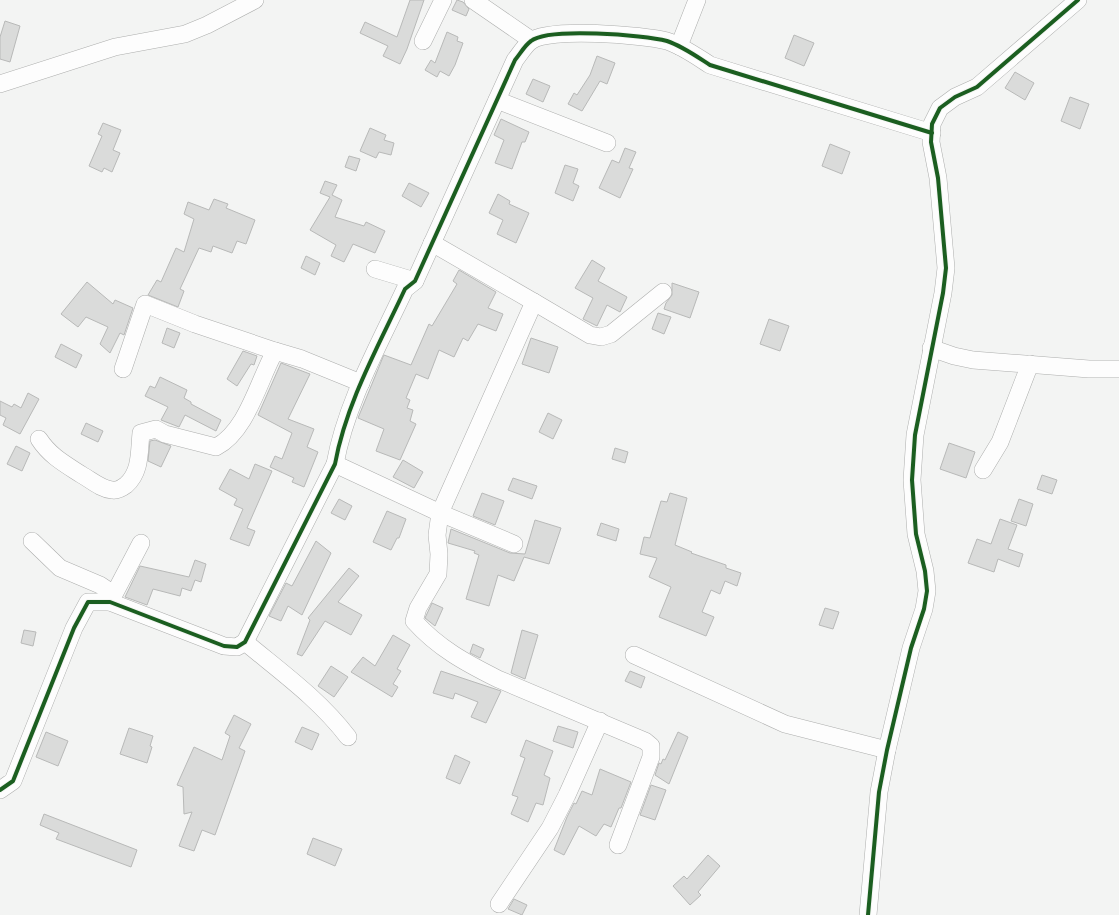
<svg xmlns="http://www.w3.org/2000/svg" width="1119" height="915" viewBox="0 0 1119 915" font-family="'Golos Text',sans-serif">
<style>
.building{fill:#dadbda;stroke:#b8b9b8}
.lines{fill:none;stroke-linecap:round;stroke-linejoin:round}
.street-casing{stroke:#adaead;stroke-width:18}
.street{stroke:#fdfdfd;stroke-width:17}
.cycleway-casing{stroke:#f3f5f2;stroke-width:6}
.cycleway{stroke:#1b5e20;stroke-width:4}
</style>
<rect width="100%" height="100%" fill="#f3f4f3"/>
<g class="building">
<polygon points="410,0 424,0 407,49 400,64 383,56 388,46 360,33 365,22 397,37"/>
<polygon points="457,0 463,2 469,9 466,16 452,10"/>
<polygon points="5,21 20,26 10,62 0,59 0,37"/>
<polygon points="447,32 458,37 457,41 463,43 455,65 449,76 440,71 437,77 425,70 431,60 435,63"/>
<polygon points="794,35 814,43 804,66 785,58"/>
<polygon points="597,56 615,63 607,84 600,81 582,111 568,104 574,93 577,95 590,75"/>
<polygon points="1015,72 1034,83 1025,100 1005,88"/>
<polygon points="533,79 550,86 543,102 526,94"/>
<polygon points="1070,97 1089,104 1080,129 1061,121"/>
<polygon points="501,119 529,132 525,142 522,142 512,169 495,163 504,140 494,135"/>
<polygon points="103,123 121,130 113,150 120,153 112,172 104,168 102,172 89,166 102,136 98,134"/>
<polygon points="370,128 386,135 384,140 394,143 391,155 379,152 376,158 360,151"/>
<polygon points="830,144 850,152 842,174 822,166"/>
<polygon points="625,148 636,152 629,168 633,169 620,198 599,188 612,160 619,163"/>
<polygon points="349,156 360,159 356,171 345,167"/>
<polygon points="565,165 578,169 573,183 579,186 573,201 555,193"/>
<polygon points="325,181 337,185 332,195 342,200 335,217 364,226 366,222 385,231 375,253 353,244 344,262 331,256 336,245 310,230 330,197 320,193"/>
<polygon points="409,183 429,193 421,207 402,196"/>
<polygon points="498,194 510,201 509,204 529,213 516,243 497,234 503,220 489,213"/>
<polygon points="214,199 228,204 226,208 255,220 246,244 237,241 232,253 213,246 211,252 199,248 180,289 184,291 178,307 148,295 157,280 161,282 176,248 184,252 194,219 184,214 188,202 209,210"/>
<polygon points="306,256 320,263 315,275 301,268"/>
<polygon points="592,260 605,268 598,281 627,297 620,312 607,305 597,326 583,319 593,298 575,288"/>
<polygon points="459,270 496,292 488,308 503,314 496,331 478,324 468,341 463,338 454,357 439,350 428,379 416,374 406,398 410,400 407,408 413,410 410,421 416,424 400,460 376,451 384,429 358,418 383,357 384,355 411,365 429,324 432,326 457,284 453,281"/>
<polygon points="87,282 113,304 115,300 133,308 124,335 120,333 110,353 100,344 108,327 86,317 78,327 61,314"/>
<polygon points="672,283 699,292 690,318 664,309 666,303 672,295"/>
<polygon points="658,313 671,317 664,334 652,329"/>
<polygon points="769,319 789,326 780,351 760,344"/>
<polygon points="167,328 180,333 174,348 162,343"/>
<polygon points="531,338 558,347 549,373 522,364"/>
<polygon points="61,344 82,355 76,368 55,357"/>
<polygon points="243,351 257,356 254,365 251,364 237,386 227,379"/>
<polygon points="281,363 310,374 288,419 314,429 307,447 318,452 304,487 292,482 294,478 270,467 275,456 282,459 292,433 258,415"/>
<polygon points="160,377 187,390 184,398 191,402 191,404 221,420 216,431 185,415 179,427 161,420 168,407 145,396 150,386 155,388"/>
<polygon points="28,393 39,399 20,434 3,425 6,418 0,415 0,401 12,407 14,404 21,408"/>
<polygon points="548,413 562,420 553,439 539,432"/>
<polygon points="86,423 103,431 98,442 81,434"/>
<polygon points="155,440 171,446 161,467 148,461 150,441"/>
<polygon points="949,443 975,452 966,478 940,469"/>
<polygon points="16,446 30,453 22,471 7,464"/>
<polygon points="615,448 628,452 625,463 612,459"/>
<polygon points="403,460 423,472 414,488 393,477"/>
<polygon points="255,464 272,471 247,528 255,531 249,546 230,539 243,509 234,505 237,499 219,489 230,469 249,479"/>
<polygon points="1042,475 1057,480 1052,494 1037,489"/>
<polygon points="513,478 537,486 532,499 508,490"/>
<polygon points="482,493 504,501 495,525 473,516"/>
<polygon points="670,493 687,498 675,545 692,552 691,553 726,565 726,568 741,573 737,586 725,581 720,594 711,590 702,612 714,617 706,636 659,617 671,587 649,577 657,558 640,554 644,537 650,538 661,501 667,502"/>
<polygon points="339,499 352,506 345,520 331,513"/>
<polygon points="1019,499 1033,504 1026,526 1011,521"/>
<polygon points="387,511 406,519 399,538 397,538 391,550 373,542"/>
<polygon points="1000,519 1017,525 1008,549 1023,554 1019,567 998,559 994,572 968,563 977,539 991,544"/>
<polygon points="535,520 561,528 549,564 524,557 514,581 498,575 489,606 466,599 479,555 474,553 475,551 448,543 451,529 510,553 525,554"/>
<polygon points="601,523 619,529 616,541 597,535"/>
<polygon points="316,541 331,553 302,615 288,606 281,621 269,616 286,583 292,586"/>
<polygon points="195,560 206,564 201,582 195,580 191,591 182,588 180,596 153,589 147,605 125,597 140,566 189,577"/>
<polygon points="349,568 359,576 338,602 362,615 351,635 325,621 302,656 297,654 310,620 308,618"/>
<polygon points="432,603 443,608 435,626 425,618"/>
<polygon points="825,608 839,612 833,629 819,625"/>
<polygon points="24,630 36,632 33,646 21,643"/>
<polygon points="522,630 538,635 525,679 511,673"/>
<polygon points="393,635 410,645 397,669 401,671 393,684 398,687 392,697 351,672 363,657 375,666"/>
<polygon points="473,644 484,649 480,658 470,653"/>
<polygon points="331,666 348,677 334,697 318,686"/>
<polygon points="441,671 501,691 486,723 471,717 478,702 455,693 453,699 433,693"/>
<polygon points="630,671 645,677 641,688 625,681"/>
<polygon points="234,715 251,724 239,748 245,751 215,835 202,830 194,851 179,846 192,812 184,814 183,787 177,785 194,747 222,760 230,736 225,733"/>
<polygon points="558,726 578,732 573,748 553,741"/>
<polygon points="302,727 319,734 312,750 295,742"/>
<polygon points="129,728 153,736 150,746 152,747 147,763 120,754"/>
<polygon points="46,732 68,741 58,766 36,757"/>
<polygon points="678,732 688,737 669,784 655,775 659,763 661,764 663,759 665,760"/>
<polygon points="526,740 553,751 544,775 550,778 543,805 536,803 528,822 511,814 518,797 512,795 525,758 520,756"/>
<polygon points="455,755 470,762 460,784 446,778"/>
<polygon points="600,769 631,782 621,808 619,808 611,827 604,824 596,836 579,826 564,855 554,850 567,817 574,803 576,804 582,791 592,795"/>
<polygon points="651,785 666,790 655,820 640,815"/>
<polygon points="44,814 137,850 131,867 56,839 59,833 40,825"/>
<polygon points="313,838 342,849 335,866 307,854"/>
<polygon points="708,855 720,866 698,892 701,895 690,905 673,886 684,876 687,879"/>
<polygon points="514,899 527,905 522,915 508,909"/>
</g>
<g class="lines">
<g class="street-casing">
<g id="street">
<polyline points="473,0 531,40"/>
<polyline points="423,41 443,0"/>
<polyline points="679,46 697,0"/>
<polyline points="0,84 115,47 185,34 207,25 255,0"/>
<polyline points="497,100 607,143"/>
<polyline points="432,243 534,302"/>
<polyline points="375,269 415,281"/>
<polyline points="931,348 954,356 973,360 1089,369 1119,369"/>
<polyline points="123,369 145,304 195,324 275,351"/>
<path d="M39 439C50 456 65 464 82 475 91 480 101 489 112 490 117 491 122 488 126 485 141 472 139 452 141 433L156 429 165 434 216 447C247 431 258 382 275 351L302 359 361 383"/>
<polyline points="335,464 440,513 514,544"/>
<polyline points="983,470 1000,442 1030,364"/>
<polyline points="32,541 60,568 100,585 106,589 113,598"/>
<polyline points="110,602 141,543"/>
<path d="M245 642C281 672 319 699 348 737"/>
<polyline points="634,655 785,724 887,750"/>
<path d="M0 790 13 781 74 628 88 602H110L224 646 237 647 245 642 335 464C346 403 379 345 405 289L415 281 515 60C520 54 525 45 531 41 548 27 644 35 667 41 682 46 696 56 710 65L932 133"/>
<path d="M618 845 651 757V746L645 741 498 679C466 663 438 648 414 621L418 608 438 574 439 554 437 535 440 513 534 302 590 335 601 337 611 334 663 292"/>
<polyline points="499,904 550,828 567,795 600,721"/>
<polyline points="868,915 879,792 887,750 911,648 924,609 927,591 925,571 916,534 912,480 915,435 943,293 946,268 938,178 931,142 932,124 940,108 955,97 977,87 1078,0"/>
</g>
</g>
<use href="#street" class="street"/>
<g class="cycleway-casing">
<g id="cycleway">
<path d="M0 790 13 781 74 628 88 602H110L224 646 237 647 245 642 335 464C346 403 379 345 405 289L415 281 515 60C520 54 525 45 531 41 548 27 644 35 667 41 682 46 696 56 710 65L932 133"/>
<polyline points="868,915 879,792 887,750 911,648 924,609 927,591 925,571 916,534 912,480 915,435 943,293 946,268 938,178 931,142 932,124 940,108 955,97 977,87 1078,0"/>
</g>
</g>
<use href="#cycleway" class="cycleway"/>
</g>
</svg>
